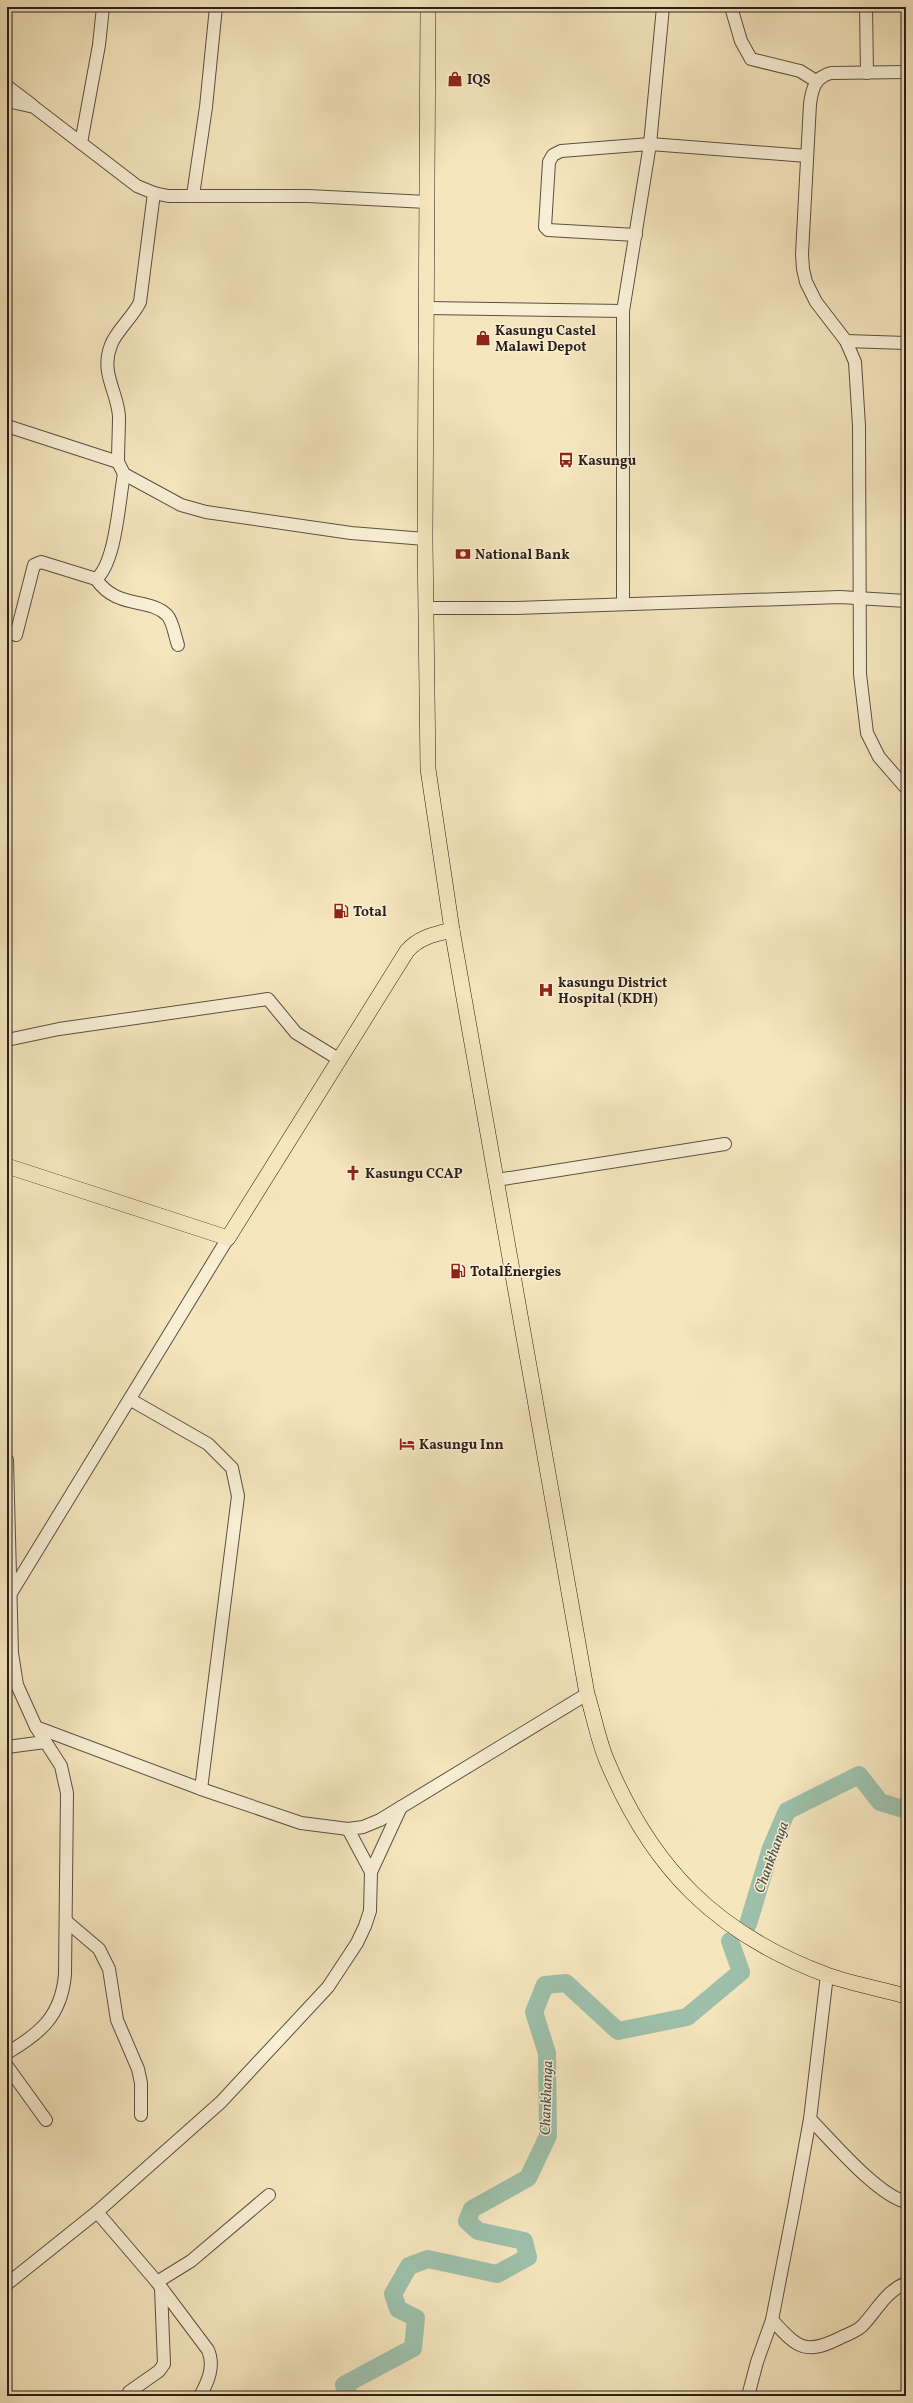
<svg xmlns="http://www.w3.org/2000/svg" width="913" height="2403" viewBox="0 0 913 2403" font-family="Vollkorn,serif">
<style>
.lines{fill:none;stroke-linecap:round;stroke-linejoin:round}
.river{stroke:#9dc0ab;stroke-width:18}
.minor-casing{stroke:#5e5042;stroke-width:14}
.major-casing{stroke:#2b1e19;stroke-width:16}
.minor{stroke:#f8efd5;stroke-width:12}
.major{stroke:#f5e6be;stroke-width:15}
.labels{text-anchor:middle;stroke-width:3;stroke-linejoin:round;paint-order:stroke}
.poi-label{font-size:14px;font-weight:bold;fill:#2b1e19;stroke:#f8efd5;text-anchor:start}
.water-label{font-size:15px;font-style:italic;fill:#4d4f45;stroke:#f8efd5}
</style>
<rect width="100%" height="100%" fill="#f5e6be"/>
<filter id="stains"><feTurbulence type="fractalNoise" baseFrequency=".005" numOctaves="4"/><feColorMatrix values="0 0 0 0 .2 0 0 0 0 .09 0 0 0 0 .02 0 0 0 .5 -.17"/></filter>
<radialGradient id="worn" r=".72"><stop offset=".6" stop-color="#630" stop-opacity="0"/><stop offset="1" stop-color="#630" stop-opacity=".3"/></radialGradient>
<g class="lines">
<g class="river">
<polyline points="748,1924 771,1848 787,1811 859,1775 880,1802 906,1810"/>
<polyline points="349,2396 344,2385 413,2348 416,2318 398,2309 393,2294 409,2266 428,2259 497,2274 528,2257 524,2241 478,2231 467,2221 472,2209 528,2178 548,2136 547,2053 534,2012 545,1985 566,1983 618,2031 687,2017 741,1972 730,1941"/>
</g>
<g class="minor-casing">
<g id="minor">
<polyline points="731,7 741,41 751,59 800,71 816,81"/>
<polyline points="866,7 867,73"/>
<path d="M906 72 831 73C815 77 812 89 810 104L802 254 803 269 806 282 816 302 846 341 855 362 859 426 860 674 867 733 879 757 906 788"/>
<polyline points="7,86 32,105"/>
<polyline points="7,101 34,107 137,186 154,193 168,196 308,196 427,202"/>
<polyline points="81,143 99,45 103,7"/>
<polyline points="193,195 206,107 216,7"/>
<polyline points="636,235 548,230 545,227 549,162 553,155 561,151 650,144 807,156"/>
<polyline points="427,308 623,311"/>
<polyline points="846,341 906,343"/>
<polyline points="7,426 118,462 124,474 181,505 206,512 351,533 425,539"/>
<path d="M118 462C118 447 119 431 119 416 117 390 100 373 111 345 116 331 133 317 140 302L154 193"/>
<path d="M96 579C117 610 149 597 167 615 173 621 175 637 178 645"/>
<polyline points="623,604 623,311 650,144 663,7"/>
<polyline points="426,608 516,608 840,597 906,601"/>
<path d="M16 635 34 565 41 562 96 579C116 563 119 500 124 474"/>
<polyline points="7,1040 59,1029 268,999 296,1033 340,1060"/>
<polyline points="497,1180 725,1144"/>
<polyline points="131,1400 208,1444 232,1468 238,1496 201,1789"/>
<polyline points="7,1460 12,1653 17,1685 36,1727 201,1789 301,1823 348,1829 363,1827 380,1820 587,1694"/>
<polyline points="11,1593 228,1238"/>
<polyline points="7,1747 45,1742"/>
<polyline points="348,1829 371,1872"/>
<polyline points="66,1921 99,1949 109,1969 117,2020 138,2069 141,2083 141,2115"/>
<path d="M7 2053C41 2033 61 2016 65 1975L67 1793 61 1766 36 1727"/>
<polyline points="7,2066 46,2120"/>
<path d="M810 2119C832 2141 877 2195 906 2202"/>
<path d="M97 2212 157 2282 208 2350C215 2366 208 2382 200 2396"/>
<polyline points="157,2282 191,2261 269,2195"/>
<polyline points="7,2284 97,2212 221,2102 328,1987 357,1943 365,1926 370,1911 371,1872 401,1807"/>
<path d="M772 2320C798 2348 805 2356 842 2337 848 2334 858 2331 863 2325 878 2309 885 2292 906 2283"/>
<polyline points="129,2392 159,2371 164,2364 161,2288"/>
<polyline points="748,2396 757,2362 772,2320 794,2207 810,2119 827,1975"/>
</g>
</g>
<g class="major-casing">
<g id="major">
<path d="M428 7 425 539 428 769 452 930 587 1694C594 1716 598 1740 607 1761 652 1869 717 1934 827 1975 853 1984 880 1989 906 1996"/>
<path d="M7 1166 228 1238 407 951C419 937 435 934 452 930"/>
</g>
</g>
<use href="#minor" class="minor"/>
<use href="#major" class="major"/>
</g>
<defs>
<g id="shop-bare" transform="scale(1.2)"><path d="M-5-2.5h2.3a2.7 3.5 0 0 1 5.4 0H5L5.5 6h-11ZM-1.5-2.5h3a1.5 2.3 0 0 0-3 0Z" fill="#8f2418" stroke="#f8efd5" stroke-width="2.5" paint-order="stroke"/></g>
<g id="bus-bare" transform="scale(1.2)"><path d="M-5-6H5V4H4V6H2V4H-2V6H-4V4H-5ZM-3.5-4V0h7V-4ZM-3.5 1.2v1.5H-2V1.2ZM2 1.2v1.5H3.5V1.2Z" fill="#8f2418" stroke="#f8efd5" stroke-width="2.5" paint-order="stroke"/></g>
<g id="bank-bare" transform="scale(1.2)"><path d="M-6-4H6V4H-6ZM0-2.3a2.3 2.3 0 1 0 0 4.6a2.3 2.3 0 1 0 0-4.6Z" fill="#8f2418" stroke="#f8efd5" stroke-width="2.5" paint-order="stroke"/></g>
<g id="fuel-bare" transform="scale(1.2)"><path d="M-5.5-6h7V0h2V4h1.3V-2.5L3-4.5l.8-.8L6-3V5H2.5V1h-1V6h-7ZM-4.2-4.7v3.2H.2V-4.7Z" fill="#8f2418" stroke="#f8efd5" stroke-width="2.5" paint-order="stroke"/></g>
<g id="hospital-bare" transform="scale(1.2)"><path d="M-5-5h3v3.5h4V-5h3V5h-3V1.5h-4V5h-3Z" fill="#8f2418" stroke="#f8efd5" stroke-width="2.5" paint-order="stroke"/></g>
<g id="church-bare" transform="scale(1.2)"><path d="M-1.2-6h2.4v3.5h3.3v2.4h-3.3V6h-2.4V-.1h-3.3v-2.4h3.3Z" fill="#8f2418" stroke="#f8efd5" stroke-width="2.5" paint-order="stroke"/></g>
<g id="hotel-bare" transform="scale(1.2)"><path d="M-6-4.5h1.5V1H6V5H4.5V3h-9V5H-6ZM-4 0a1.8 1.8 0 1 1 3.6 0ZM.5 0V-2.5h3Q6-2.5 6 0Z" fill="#8f2418" stroke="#f8efd5" stroke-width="2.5" paint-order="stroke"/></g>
</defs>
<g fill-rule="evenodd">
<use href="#shop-bare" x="455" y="79"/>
<use href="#shop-bare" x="483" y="338"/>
<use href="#bus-bare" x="566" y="460"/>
<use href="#bank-bare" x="463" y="554"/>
<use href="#fuel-bare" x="341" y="911"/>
<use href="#hospital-bare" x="546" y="990"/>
<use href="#church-bare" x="353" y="1173"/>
<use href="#fuel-bare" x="458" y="1271"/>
<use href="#hotel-bare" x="407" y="1444"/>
</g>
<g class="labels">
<g class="poi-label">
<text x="467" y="84">IQS</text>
<text x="495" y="335">Kasungu Castel<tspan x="495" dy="16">Malawi Depot</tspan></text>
<text x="578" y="465">Kasungu</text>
<text x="475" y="559">National Bank</text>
<text x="353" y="916">Total</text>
<text x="558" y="987">kasungu District<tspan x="558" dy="16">Hospital (KDH)</tspan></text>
<text x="365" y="1178">Kasungu CCAP</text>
<text x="470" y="1276">TotalÉnergies</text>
<text x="419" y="1449">Kasungu Inn</text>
</g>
<g class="water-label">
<text transform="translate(771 1857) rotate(-70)" y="5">Chankhanga</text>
<text transform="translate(546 2098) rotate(-88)" y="5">Chankhanga</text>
</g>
</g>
<rect width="913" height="2403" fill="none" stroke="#f5e6be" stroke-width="24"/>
<rect x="8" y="8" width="897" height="2387" fill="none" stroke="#2b1e19" stroke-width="2"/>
<rect x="12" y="12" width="889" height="2379" fill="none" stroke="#2b1e19"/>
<rect width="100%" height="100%" filter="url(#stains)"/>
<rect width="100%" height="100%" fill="url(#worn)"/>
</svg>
